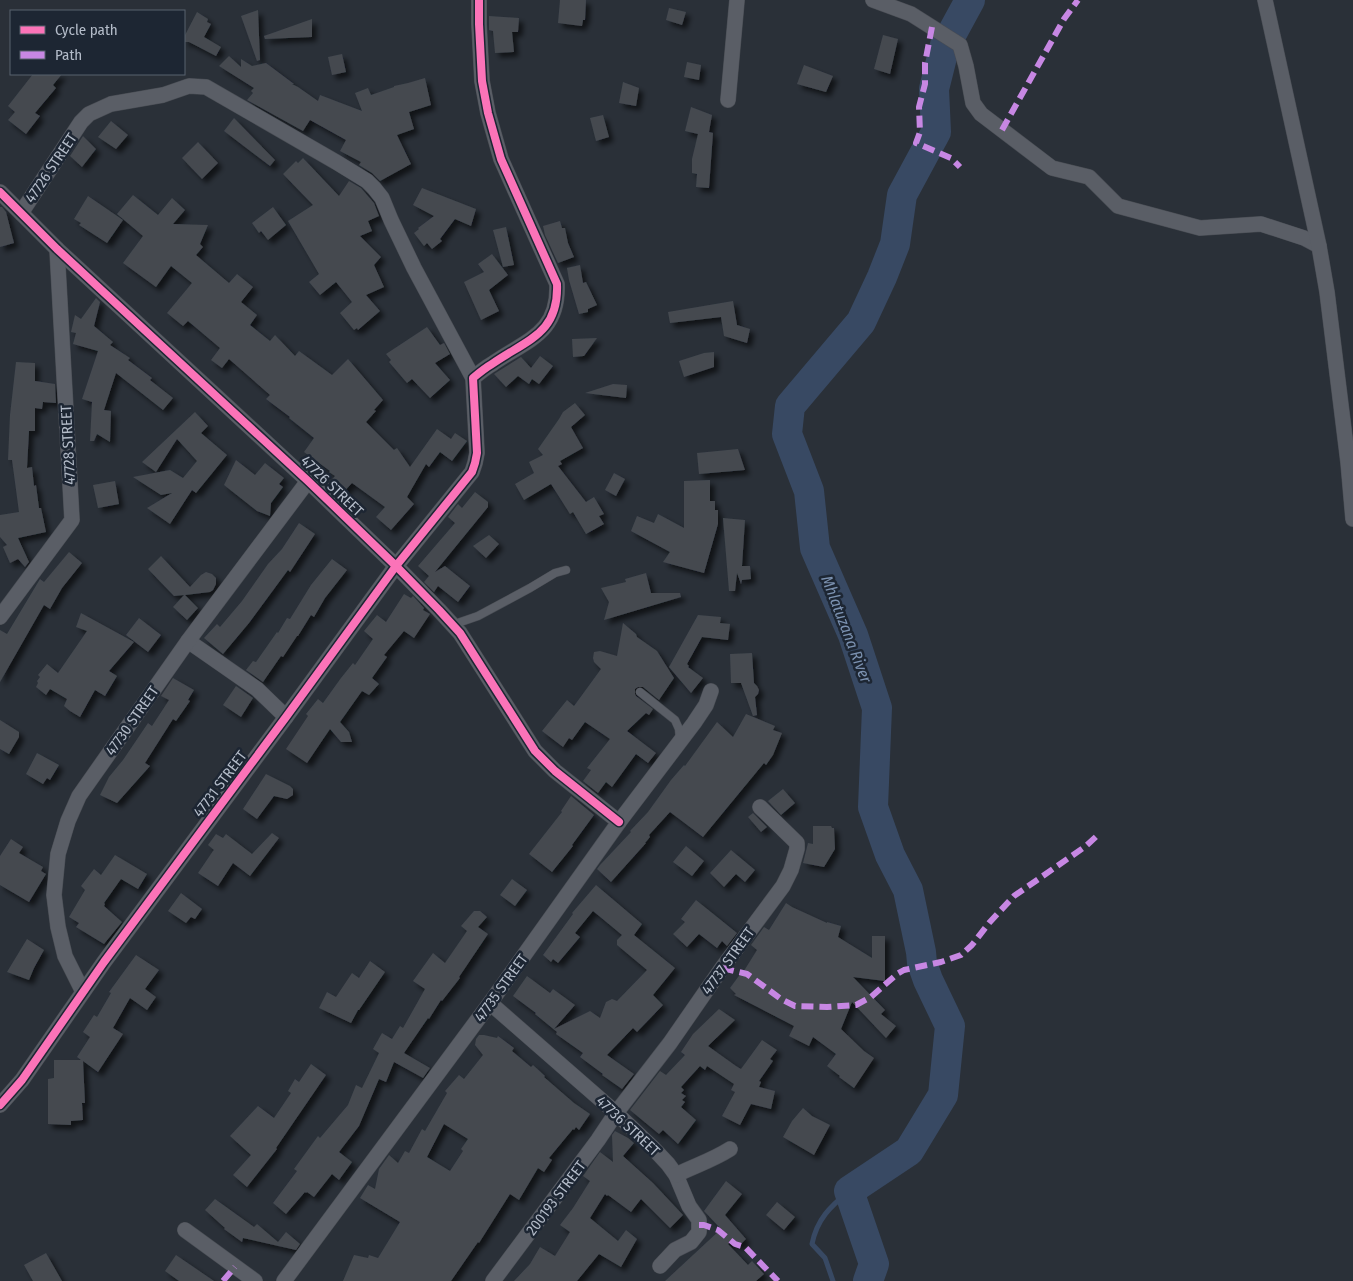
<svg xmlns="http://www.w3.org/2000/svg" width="1353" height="1281" viewBox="0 0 1353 1281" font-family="'Fira Sans Condensed',sans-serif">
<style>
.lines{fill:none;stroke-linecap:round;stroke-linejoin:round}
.stream{stroke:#384963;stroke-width:5}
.river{stroke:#384963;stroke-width:30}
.building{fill:#444950;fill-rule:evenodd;filter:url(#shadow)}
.lane-casing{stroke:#484c53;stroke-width:9}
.street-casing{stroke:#484c53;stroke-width:16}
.lane{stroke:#5a5e66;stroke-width:8}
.street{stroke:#5a5e66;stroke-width:15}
.quiet{stroke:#c787e3;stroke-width:6;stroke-dasharray:12 6;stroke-linecap:butt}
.cycleway-casing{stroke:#1d2633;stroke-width:11}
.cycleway{stroke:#fb73b8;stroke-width:8}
.labels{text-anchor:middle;stroke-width:5;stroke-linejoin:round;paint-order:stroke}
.street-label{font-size:15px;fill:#b4bcc9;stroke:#1d2633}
.water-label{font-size:16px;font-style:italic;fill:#7c92b1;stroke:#1d2633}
</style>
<defs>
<filter id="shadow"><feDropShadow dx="4.5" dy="4.5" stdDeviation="2.5" flood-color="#0009"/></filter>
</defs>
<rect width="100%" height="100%" fill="#2a3038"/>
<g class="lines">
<path class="stream" d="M833 1281 825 1258 812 1244C817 1219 830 1207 849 1191"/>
<polyline class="river" points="868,1281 874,1264 849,1191 909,1151 943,1095 950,1026 928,980 922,963 921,952 908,890 890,855 873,807 877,708 853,635 815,548 809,491 787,434 790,406 861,322 882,277 895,244 902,195 936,132 934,89 947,37 951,35 970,0"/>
</g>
<g class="building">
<polygon points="560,0 586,0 585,20 583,20 582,26 558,23"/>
<polygon points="669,8 686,12 682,25 666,20"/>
<polygon points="258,10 260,60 257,61 241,16"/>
<polygon points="197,12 208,19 207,22 211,24 204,37 221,47 216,56 189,42 184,42 184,37"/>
<polygon points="489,16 519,18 518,32 512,32 514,52 495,53 493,31 489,30"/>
<polygon points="312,19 312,37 265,39 264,36"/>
<polygon points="883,35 898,39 890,74 874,69"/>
<polygon points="342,54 346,72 332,75 328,57"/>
<polygon points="229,56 241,67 241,59 252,66 266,63 294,84 292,84 298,87 318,101 320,95 362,111 355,93 368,88 371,95 394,87 394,86 408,83 425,78 431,105 409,112 414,129 397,135 411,164 380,181 372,173 359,165 361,162 340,151 346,140 310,120 303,131 247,100 253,93 251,91 254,88 219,66"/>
<polygon points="687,62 701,65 699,80 684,77"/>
<polygon points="804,65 833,76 826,92 797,84"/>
<polygon points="33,74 62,74 53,85 56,88 35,113 40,116 26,134 8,120 15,112 8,106"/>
<polygon points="623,82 639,88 636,106 619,103"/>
<polygon points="691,107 712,115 709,132 713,133 709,188 696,187 697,174 692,173 692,159 698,134 685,131"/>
<polygon points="603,115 609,137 596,141 590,118"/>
<polygon points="234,118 275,160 270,166 224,131"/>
<polygon points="111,121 128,135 116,149 98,137"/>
<polygon points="83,136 96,149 82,167 70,156"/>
<polygon points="198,142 218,163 202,179 182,158"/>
<polygon points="303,158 339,196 349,181 361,188 374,203 379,216 368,221 372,231 360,236 381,257 374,265 384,287 366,295 380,311 358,330 357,328 354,330 340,313 352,302 336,282 320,295 309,282 319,274 288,221 313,205 283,174 296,161 298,163"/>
<polygon points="422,188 476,209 471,226 455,219 440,239 442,241 432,249 427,243 424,246 414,233 419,229 418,228 434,216 413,205"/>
<polygon points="133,195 158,215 172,198 185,210 173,224 208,225 200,244 203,247 196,255 229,283 237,274 253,287 241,302 257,315 250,325 270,341 275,335 295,356 299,351 332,375 348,359 383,400 374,410 376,411 366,422 394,450 397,448 410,467 437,429 451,439 455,433 467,441 452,461 440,452 429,467 426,464 407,497 414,504 391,530 376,517 385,507 352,483 339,497 327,485 335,476 329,472 330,471 304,452 314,438 289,418 290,417 266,399 270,395 229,359 222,368 211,360 220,348 188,321 183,326 167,313 192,283 171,266 156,287 123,263 143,236 117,214"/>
<polygon points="88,196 123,220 107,243 79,225 81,223 74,219"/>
<polygon points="0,207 2,207 6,212 14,243 0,247"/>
<polygon points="273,207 286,225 268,240 261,231 259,233 252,223"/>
<polygon points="560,221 562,228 565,228 568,243 574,257 558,263 545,235 543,226"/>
<polygon points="506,227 514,265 503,267 493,230"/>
<polygon points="492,254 508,275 489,290 499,311 481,320 464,282 484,272 478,264"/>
<polygon points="580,265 583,283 586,282 597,305 588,309 588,312 579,314 569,280 567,268"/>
<polygon points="96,298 100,302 94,326 113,342 110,345 130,358 128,360 152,378 150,380 173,398 163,410 116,373 104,410 111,411 110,442 97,434 94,441 90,441 92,402 82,399 98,351 73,344 76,333 71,332 75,315 81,319"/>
<polygon points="733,301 737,325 750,329 747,343 724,336 721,317 670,323 668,312"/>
<polygon points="427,327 440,345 444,343 450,354 435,363 450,380 430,398 412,379 407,383 389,362 391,360 386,354"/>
<polygon points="597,338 584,356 573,357 572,339"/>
<polygon points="714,352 714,367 684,377 679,361 704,353"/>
<polygon points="540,356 553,366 539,384 532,379 529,384 518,376 506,387 494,374 521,357 531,368"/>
<polygon points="16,362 35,363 35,381 55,384 56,403 43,402 42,409 35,408 35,431 29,431 27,468 32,467 34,486 36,485 39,508 41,508 46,532 18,538 29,562 25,567 18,559 10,563 3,547 7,545 0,537 0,515 19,512 12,460 8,460 10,415"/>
<polygon points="613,384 627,385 626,398 585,393"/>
<polygon points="575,403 585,415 571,427 583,448 560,461 562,464 558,466 586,502 594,497 604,514 599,516 604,524 586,534 573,512 570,514 551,484 524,500 515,484 534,473 529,462 543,455 538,449 559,419 563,412"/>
<polygon points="195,412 208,426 201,433 227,455 196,493 192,490 170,524 147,508 172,493 161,495 133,477 170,470 183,478 197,461 177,439 156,472 142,462"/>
<polygon points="738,449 745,470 699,474 697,453"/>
<polygon points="236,460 255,475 265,463 284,478 279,484 283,487 271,503 270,516 257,511 224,485"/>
<polygon points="614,473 625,479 616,496 605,490"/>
<polygon points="710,480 710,501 715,501 715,510 718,510 718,524 704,573 663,562 670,552 631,531 637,516 654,523 658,514 684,528 684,481"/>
<polygon points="115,481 119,504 98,508 93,485"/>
<polygon points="475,492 488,502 488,507 435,572 445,566 470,586 458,602 438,586 434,592 424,582 429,576 418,566 455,523 448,517 458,504 462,508"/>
<polygon points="723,518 745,520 742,566 750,566 751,579 742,580 741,584 737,573 735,591 729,591"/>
<polygon points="299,523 315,534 290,572 288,570 249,623 223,654 204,638 217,624 220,627 242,601 268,564 282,549"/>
<polygon points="489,535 499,544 486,558 473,546"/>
<polygon points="69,552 82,563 62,588 50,609 44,605 0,682 0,630 7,634 40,579 44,582"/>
<polygon points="161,556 190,587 201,575 206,572 212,574 216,578 216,584 213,590 210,592 185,595 198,608 187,620 173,607 184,595 174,596 148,569"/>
<polygon points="332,559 347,570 325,598 314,617 311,615 298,636 297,636 283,657 281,656 263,682 246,670 253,661 256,662 277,632 278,633 287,618 290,619 311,585"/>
<polygon points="646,573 651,593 680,593 681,597 604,620 609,602 601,588 626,582 625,579"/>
<polygon points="404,594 411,598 413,596 424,608 423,610 430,614 414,638 404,631 384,655 387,657 372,678 379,684 369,695 362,691 340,722 349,732 352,742 341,742 330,729 307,763 286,749 308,716 306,714 318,699 323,703 341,678 353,663 355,665 373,639 364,631 377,615 386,622"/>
<polygon points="81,613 134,642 109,671 117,676 105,696 95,690 80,717 70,711 64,706 67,699 50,689 46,695 36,687 38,683 37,681 40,677 38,675 47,664 58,673 87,631 76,627"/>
<polygon points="698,615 721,617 720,623 730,624 728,640 702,637 687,664 689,666 688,667 703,678 691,693 669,667"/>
<polygon points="139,618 161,635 148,652 126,635"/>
<polygon points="623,623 636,634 637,637 657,651 674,678 659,700 643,687 638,687 635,689 635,694 636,696 653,709 649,715 646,713 627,731 656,753 648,763 636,754 612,787 606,782 598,793 583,781 591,770 587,768 610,739 585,722 572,740 569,738 563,747 542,731 567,700 574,706 601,669 594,662 593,658 594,652 600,651 617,656"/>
<polygon points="752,653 754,683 757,686 759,690 758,694 755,697 757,715 753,716 741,683 731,683 730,654"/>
<polygon points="173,678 194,690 188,700 190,701 176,721 173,719 145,763 150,766 117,803 100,795 109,777 123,760 148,723 152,726 169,700 161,696"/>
<polygon points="236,686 253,698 241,717 223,705"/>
<polygon points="746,714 775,726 773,730 782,733 773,755 766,765 764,763 703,837 670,812 649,835 650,837 645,843 646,843 611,882 597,869 600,865 631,832 630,831 648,812 671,780 684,765 685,766 717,722 733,737"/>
<polygon points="0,720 19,732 19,737 9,754 0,749"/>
<polygon points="37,753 59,765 50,780 47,778 43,784 26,774"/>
<polygon points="266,774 290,786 293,789 293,795 287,799 274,796 257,819 243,809"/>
<polygon points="783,789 795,803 781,815 768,801"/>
<polygon points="571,796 594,815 572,845 573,846 552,872 529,854 562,812 561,811"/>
<polygon points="753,813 767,827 761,832 748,817"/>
<polygon points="813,826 831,826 832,828 834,828 835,849 824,867 803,863 808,843 813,844"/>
<polygon points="272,833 279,838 250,876 233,863 218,886 198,873 213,851 214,850 208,845 216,834 223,838 226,834 252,854"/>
<polygon points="11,839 23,847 19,853 43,867 41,871 46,874 29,902 0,885 0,856"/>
<polygon points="686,846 704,861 692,876 673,862"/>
<polygon points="731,850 755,870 745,882 736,874 724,887 710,873"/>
<polygon points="115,855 147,874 138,889 121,879 104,903 105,904 104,906 122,922 104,944 76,927 79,923 69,917 85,890 81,886 94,869 101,875"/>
<polygon points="512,879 527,890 515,906 500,895"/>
<polygon points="596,885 642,924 634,935 675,968 653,995 663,1005 637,1032 633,1028 607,1055 634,1074 622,1089 602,1075 603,1074 580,1057 583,1053 556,1034 557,1032 535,1014 536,1013 513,996 527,976 550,993 553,989 575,1005 554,1029 590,1011 600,1018 606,1002 612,999 617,1001 647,970 617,945 617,940 622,935 593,911 575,933 580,937 558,963 553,959 551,962 543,955 573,914 572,913"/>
<polygon points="181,893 202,909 195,919 191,917 186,923 168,911"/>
<polygon points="696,900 737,933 727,946 722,941 717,948 699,934 687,947 673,934 685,922 681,919"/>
<polygon points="786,903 792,907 827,923 827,922 841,926 838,937 872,958 872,936 885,936 885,981 853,977 885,1010 881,1014 896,1026 886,1038 852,1002 841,1029 864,1051 874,1058 854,1088 839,1077 840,1076 827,1066 836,1054 813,1037 809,1046 789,1036 794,1026 734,995 736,994 730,988 741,973 742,974 757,950 751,945 764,927 769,930"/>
<polygon points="474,911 480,911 487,917 478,927 488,934 459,977 460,978 442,1001 441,1000 429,1019 428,1018 404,1053 430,1068 423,1078 394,1062 386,1082 379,1079 359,1126 339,1152 352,1162 339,1180 332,1174 314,1197 307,1192 306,1193 305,1192 286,1214 273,1203 297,1171 294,1169 318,1136 320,1138 348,1105 356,1085 362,1088 379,1053 373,1049 382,1033 392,1039 400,1026 403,1028 425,989 413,981 433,953 445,963 467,931 461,926"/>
<polygon points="27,939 44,950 34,968 29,980 7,972"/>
<polygon points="136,955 159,970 145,989 156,997 147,1010 130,998 113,1028 123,1034 98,1072 83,1061 85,1103 82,1103 83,1120 71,1121 71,1125 48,1124 48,1079 54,1078 54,1060 81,1060 77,1057 90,1037 83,1032 94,1015 97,1017 111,993 109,992"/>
<polygon points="370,961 385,972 359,1010 358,1010 351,1023 319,1008 327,992 336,997 352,973 359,978"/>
<polygon points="719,1009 735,1020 708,1046 736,1066 741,1069 762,1040 777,1050 770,1059 773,1061 759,1081 761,1082 759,1087 775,1091 771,1109 751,1104 740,1125 722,1116 735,1092 731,1090 734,1084 707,1066 705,1070 700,1066 681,1087 684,1090 681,1093 686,1096 682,1100 685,1102 681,1107 696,1120 678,1144 663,1130 659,1134 630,1110 660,1071 666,1075 685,1055 681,1052 693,1034"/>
<path d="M479 1035H484L497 1038 498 1036 514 1048 512 1051 531 1067 533 1065 545 1076 544 1077 574 1103 590 1114 579 1130 576 1127 574 1130 573 1129 549 1158 552 1160 544 1172 538 1168 519 1200 510 1194 479 1243 478 1242 451 1281H343L354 1255 368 1258 369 1255 378 1258 400 1222 360 1198 368 1185 375 1189 379 1169 389 1155 398 1163 405 1151 409 1153 422 1129 425 1131 447 1093 445 1091 459 1075 464 1079 483 1055 475 1045 476 1039ZM444 1124 468 1139 461 1149 463 1151 450 1171 427 1157Z"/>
<polygon points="311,1064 326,1075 276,1148 277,1149 247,1187 233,1175 251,1155 230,1136 258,1106 274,1118 291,1093 288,1091 295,1079 299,1082"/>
<polygon points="803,1108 812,1116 830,1125 814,1155 783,1137 792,1121"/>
<polygon points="615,1131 628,1138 634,1143 623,1156 653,1183 683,1215 670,1228 641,1199 631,1212 608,1195 607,1196 605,1194 590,1218 618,1241 626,1230 637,1239 621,1267 599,1254 577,1281 514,1281 530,1264 540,1247 555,1256 570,1232 560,1225 573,1208 590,1181 583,1176 600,1152 613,1162 612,1135"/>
<polygon points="726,1181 742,1194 725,1215 746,1239 738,1247 732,1241 728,1244 748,1265 752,1261 764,1274 756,1281 665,1281 721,1229 704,1211"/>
<polygon points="215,1199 254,1227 257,1224 278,1242 286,1232 300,1244 296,1250 243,1238 242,1242 224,1229 225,1228 205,1210"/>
<polygon points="777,1202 795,1217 784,1230 766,1215"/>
<polygon points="46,1253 62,1281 33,1281 24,1265"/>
<polygon points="176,1255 214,1281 179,1281 165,1271"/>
</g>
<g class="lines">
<g class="lane-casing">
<g id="lane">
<polyline points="452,625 478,616 530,588 555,573 566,570"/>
<polyline points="640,692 675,720 679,729 680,740"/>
</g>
</g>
<g class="street-casing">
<g id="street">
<polyline points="873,0 911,14 960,45 966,66 973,103 981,114 1052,168 1089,177 1118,206 1200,228 1261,224 1304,238 1319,246"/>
<polyline points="1265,0 1319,246 1327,292 1348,462 1353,519"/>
<polyline points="728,100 737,0"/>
<polyline points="0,192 57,249 308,481 396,566 439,610 460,633 535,751 555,771 619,822"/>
<polyline points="21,213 81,122 89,114 111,104 163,95 189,86 206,87 336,162 367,181 374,188 382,198 391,220 414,268 473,378"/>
<polyline points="0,617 72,520 57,249"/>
<polyline points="188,641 257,689 286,717"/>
<polyline points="83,992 65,956 58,927 54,895 58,854 68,821 79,796 188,641 308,481"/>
<polyline points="490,1003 616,1113 653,1148 668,1164 676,1175 689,1206 699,1220 699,1232 691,1242 675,1250 660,1266"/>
<path d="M0 1105 22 1080 104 962 286 717 396 566 472 472 475 463 477 453 473 378C479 373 485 368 492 364 526 340 559 334 557 284L501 159 488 113 482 81 479 24V0"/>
<path d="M676 1175C694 1166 713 1160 730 1149"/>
<polyline points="185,1230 255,1281"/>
<polyline points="284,1281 490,1003 619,822 694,723 706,705 711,691"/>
<polyline points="493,1281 598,1140 616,1113 670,1043 722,968 783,886 791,870 797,849 797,843 760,807"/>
</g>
</g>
<use href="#lane" class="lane"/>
<use href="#street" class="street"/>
<g class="quiet">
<polyline points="932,27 925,63 925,84 919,107 920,132 916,143 951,158 960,167"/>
<polyline points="1002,130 1064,19 1078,0"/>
<polyline points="722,968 747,974 781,999 795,1006 827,1007 856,1005 871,997 897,974 904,970 941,962 961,955 972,945 989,923 1014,896 1086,846 1099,834"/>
<polyline points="699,1225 704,1225 718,1230 735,1244 745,1247 778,1281"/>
<polyline points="223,1281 235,1267"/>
</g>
<g class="cycleway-casing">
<g id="cycleway">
<polyline points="0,192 57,249 308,481 396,566 439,610 460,633 535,751 555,771 619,822"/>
<path d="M0 1105 22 1080 104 962 286 717 396 566 472 472 475 463 477 453 473 378C479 373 485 368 492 364 526 340 559 334 557 284L501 159 488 113 482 81 479 24V0"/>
</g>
</g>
<use href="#cycleway" class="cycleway"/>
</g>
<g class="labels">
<g class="street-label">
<text transform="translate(51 168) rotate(-56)" y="5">47726 STREET</text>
<text transform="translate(68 445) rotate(-93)" y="5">47728 STREET</text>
<text transform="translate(332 486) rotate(44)" y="5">47726 STREET</text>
<text transform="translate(132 721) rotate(-55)" y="5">47730 STREET</text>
<text transform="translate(220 784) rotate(-53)" y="5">47731 STREET</text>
<text transform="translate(728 961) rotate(-54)" y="5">47737 STREET</text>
<text transform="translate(501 988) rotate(-54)" y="5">47735 STREET</text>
<text transform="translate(628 1126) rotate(43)" y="5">47736 STREET</text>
<text transform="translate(556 1198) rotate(-53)" y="5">200193 STREET</text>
</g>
<g class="water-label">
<text transform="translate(847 629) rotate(69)" y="6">Mhlatuzana River</text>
</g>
</g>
<rect x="10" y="10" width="175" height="65" fill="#1d2633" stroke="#59626f"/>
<rect x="20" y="26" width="25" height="8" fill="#fb73b8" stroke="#59626f"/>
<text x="55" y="35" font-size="15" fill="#b4bcc9">Cycle path</text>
<rect x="20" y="51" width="25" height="8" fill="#c787e3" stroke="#59626f"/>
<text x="55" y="60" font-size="15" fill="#b4bcc9">Path</text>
</svg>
